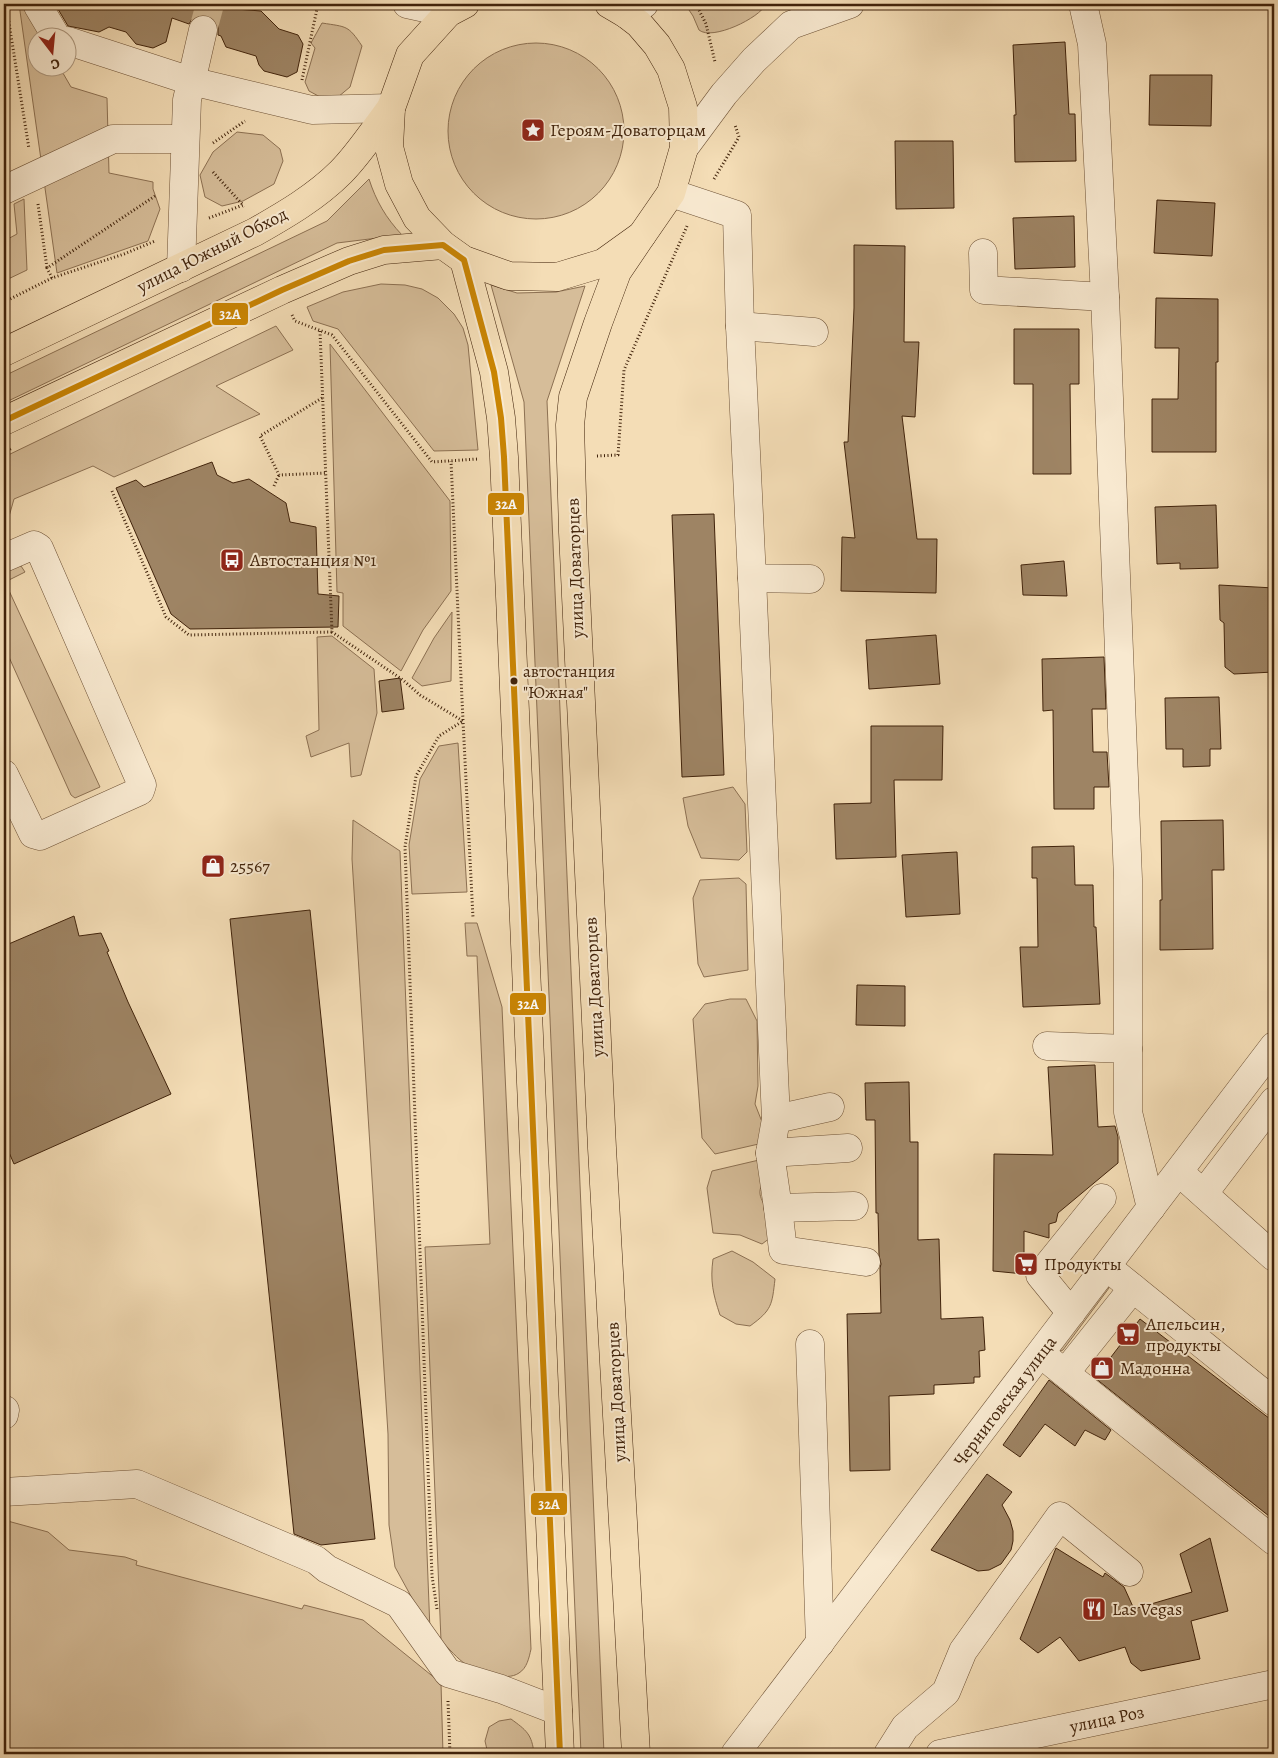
<svg xmlns="http://www.w3.org/2000/svg" width="1278" height="1758" viewBox="0 0 1278 1758" font-family="Alegreya,serif">
<style>
.green{fill:#d6bd99;stroke:#8c7052}
.building{fill:#9e8464;stroke:#41230b}
.lines{fill:none;stroke-linecap:round;stroke-linejoin:round}
.minor-tunnel{stroke:#d0b894;stroke-width:28;stroke-dasharray:28 14;stroke-linecap:butt}
.minor-casing{stroke:#6e5236;stroke-width:29}
.major-casing{stroke:#41230b;stroke-width:29}
.path{stroke:#41230b;stroke-width:3;stroke-dasharray:1 2.5;stroke-linecap:butt}
.minor{stroke:#f8e9d0;stroke-width:28}
.major{stroke:#f4ddb6;stroke-width:28}
.bus-1-casing{stroke:#f8e9d0;stroke-width:10}
.bus-1{stroke:#ca8503;stroke-width:6}
.bus-dot{fill:#41230b;stroke:#f8e9d0;stroke-width:2}
.labels{text-anchor:middle;stroke-width:4;stroke-linejoin:round;paint-order:stroke}
.bus-label{font-size:17px;fill:#41230b;stroke:#f8e9d0;text-anchor:start}
.poi-label{font-size:18px;fill:#41230b;stroke:#f8e9d0;text-anchor:start}
.street-label{font-size:18px;fill:#41230b;stroke:#f8e9d0}
.line-badge{stroke:#f8e9d0;stroke-width:2}
.badge-label{font-size:14px;text-anchor:middle;font-weight:bold;fill:#fff}
</style>
<rect width="100%" height="100%" fill="#f4ddb6"/>
<filter id="stains"><feTurbulence type="fractalNoise" baseFrequency=".004" numOctaves="4"/><feColorMatrix values="0 0 0 0 .2 0 0 0 0 .09 0 0 0 0 .02 0 0 0 .5 -.17"/></filter>
<radialGradient id="worn" r=".72"><stop offset=".6" stop-color="#630" stop-opacity="0"/><stop offset="1" stop-color="#630" stop-opacity=".3"/></radialGradient>
<g class="green">
<polygon points="19,4 24,4 43,37 38,38 38,68 60,68 71,87 107,98 109,173 153,182 153,189 160,209 148,241 57,273"/>
<path d="M685 4H766C760 18 712 41 699 30L693 16Z"/>
<path d="M322 23C347 27 348 25 362 46L350 87 338 97 324 99 309 91 305 82 315 48 311 43Z"/>
<circle cx="536" cy="131" r="88"/>
<polygon points="237,132 263,135 280,149 283,161 274,184 243,201 222,206 205,197 200,175 213,152"/>
<path d="M369 179C376 201 386 218 402 235L337 243 4 403V376L327 221Z"/>
<polygon points="24,199 27,270 4,281 4,241 17,234 14,204"/>
<polygon points="381,284 405,285 422,289 438,298 454,314 463,328 468,345 478,450 434,451 338,329 313,321 307,307 343,292"/>
<polygon points="491,285 517,293 556,292 585,286 547,401 604,1754 581,1754 524,402"/>
<polygon points="276,326 293,350 216,386 260,414 114,477 93,466 14,499 6,527 4,528 4,457"/>
<polygon points="330,344 450,501 451,591 423,630 401,671 343,626 343,593 337,592"/>
<polygon points="21,566 25,572 5,582 100,787 75,798 71,795 4,646 4,567"/>
<polygon points="452,612 451,681 422,686 412,678 434,638"/>
<polygon points="332,636 374,669 377,713 361,775 351,777 349,743 311,757 306,736 319,730 317,637"/>
<polygon points="458,743 467,892 412,894 409,845 420,779 439,746"/>
<polygon points="733,787 745,804 747,852 739,860 701,858 688,826 683,798"/>
<polygon points="353,820 400,851 430,1631 395,1567 389,1525 388,1434 352,859"/>
<polygon points="739,878 746,884 748,970 704,977 698,964 693,898 700,880"/>
<path d="M465 923H477L502 1007 531 1649C529 1658 527 1668 519 1673 506 1682 479 1672 467 1665 457 1659 449 1648 441 1641L425 1247 490 1244 477 956H467Z"/>
<polygon points="730,999 746,999 757,1021 758,1086 755,1104 764,1127 763,1143 715,1154 702,1138 693,1019 705,1004"/>
<path d="M759 1160 766 1179C752 1195 766 1202 770 1218 771 1224 770 1232 770 1238L762 1244 740 1235 713 1233 707 1188 712 1171Z"/>
<path d="M732 1251 753 1262 775 1279C772 1305 772 1310 750 1326L736 1324 720 1315C713 1294 710 1281 713 1259Z"/>
<polygon points="1108,1286 1109,1288 1063,1350 1061,1351 1060,1349"/>
<polygon points="4,1520 48,1532 69,1550 125,1557 137,1561 136,1565 302,1609 304,1605 363,1620 441,1683 443,1754 4,1754"/>
<path d="M511 1719C526 1730 532 1734 534 1754H488L485 1741 489 1727 499 1721Z"/>
</g>
<g class="building">
<polygon points="55,4 234,4 236,9 261,11 279,29 298,35 303,44 297,72 287,77 264,71 259,65 256,56 226,47 221,36 218,35 218,25 213,18 207,15 198,15 192,19 189,24 172,18 166,42 153,48 136,44 126,32 109,27 99,32 68,26"/>
<polygon points="1065,42 1069,114 1075,114 1076,161 1015,162 1014,115 1016,115 1013,45"/>
<polygon points="1150,75 1212,75 1211,126 1149,125"/>
<polygon points="895,141 953,141 954,208 896,209"/>
<polygon points="1157,200 1215,203 1212,256 1154,253"/>
<polygon points="1074,216 1075,267 1015,269 1013,218"/>
<polygon points="854,245 905,246 904,342 919,342 915,417 902,416 917,539 937,539 936,593 841,591 842,537 855,538 844,442 848,442 854,308"/>
<polygon points="1156,298 1218,299 1218,362 1216,362 1216,452 1152,452 1152,399 1178,399 1179,348 1155,348"/>
<polygon points="1014,329 1079,329 1079,384 1070,384 1071,474 1033,474 1033,384 1014,384"/>
<polygon points="212,462 217,475 233,483 249,479 286,503 290,522 316,527 318,594 339,596 338,627 190,629 171,614 116,488 136,480 144,487"/>
<polygon points="1216,505 1218,568 1180,569 1180,563 1157,564 1155,507"/>
<polygon points="714,514 724,775 682,777 672,515"/>
<polygon points="1064,561 1067,596 1023,595 1021,565"/>
<polygon points="1219,585 1274,588 1274,672 1234,674 1225,667 1224,623 1220,620"/>
<polygon points="936,635 940,684 869,689 866,640"/>
<polygon points="1104,657 1106,709 1092,709 1093,752 1107,752 1109,787 1094,787 1094,809 1054,809 1053,710 1043,711 1042,659"/>
<polygon points="400,678 404,709 382,712 379,681"/>
<polygon points="1219,697 1221,749 1210,749 1210,766 1183,767 1183,749 1166,749 1165,698"/>
<polygon points="871,726 943,726 942,780 894,780 896,857 836,859 834,804 871,803"/>
<polygon points="1223,820 1224,870 1212,870 1213,949 1160,950 1160,900 1162,900 1161,821"/>
<polygon points="1074,846 1075,885 1093,885 1094,927 1096,927 1100,1004 1023,1007 1020,947 1038,947 1037,878 1032,878 1032,847"/>
<polygon points="957,852 960,914 906,917 902,855"/>
<polygon points="310,910 364,1437 375,1539 321,1545 294,1534 230,919"/>
<polygon points="74,916 79,936 101,933 109,951 107,952 128,1002 171,1094 14,1164 4,1141 4,946"/>
<polygon points="857,985 905,986 905,1026 856,1025"/>
<polygon points="1095,1065 1098,1127 1115,1126 1118,1137 1118,1163 1058,1213 1056,1222 1049,1224 1049,1238 1024,1231 1024,1274 993,1271 994,1154 1053,1155 1048,1067"/>
<polygon points="909,1082 910,1142 918,1142 918,1240 939,1239 941,1319 983,1317 985,1350 979,1351 980,1377 974,1377 974,1383 934,1385 934,1394 889,1396 890,1470 850,1471 847,1314 881,1313 880,1268 881,1264 879,1255 878,1213 876,1213 875,1120 866,1120 865,1083"/>
<polygon points="1140,1319 1274,1422 1274,1520 1095,1378"/>
<polygon points="1049,1380 1111,1430 1105,1440 1085,1430 1075,1446 1045,1424 1020,1457 1003,1445"/>
<polygon points="987,1474 1012,1492 1002,1505 1010,1520 1013,1531 1013,1541 1011,1550 1001,1564 989,1570 978,1571 931,1550"/>
<polygon points="1210,1538 1228,1611 1191,1621 1200,1659 1141,1671 1131,1663 1125,1647 1079,1661 1060,1637 1038,1653 1020,1639 1056,1548 1103,1577 1105,1573 1124,1587 1134,1609 1192,1592 1180,1554"/>
</g>
<g class="lines">
<polyline class="minor-tunnel" points="203,30 210,4"/>
<g class="minor-casing">
<g id="minor">
<polyline points="39,4 38,6 57,38"/>
<polyline points="407,4 448,13"/>
<polyline points="1083,4 1092,44 1105,297 1128,879 1128,1112 1151,1208"/>
<polyline points="626,14 644,4"/>
<polyline points="68,41 191,81 312,110 391,108"/>
<polyline points="684,148 724,94 754,60 791,25 850,4"/>
<polyline points="4,190 113,139 185,139"/>
<polyline points="671,193 737,215 740,326 752,578 810,579"/>
<polyline points="983,253 984,290 1105,297"/>
<polyline points="181,268 187,100 203,30"/>
<polyline points="740,326 814,332"/>
<polyline points="4,558 34,545 39,548 142,785 140,791 40,836 33,834 4,774"/>
<polyline points="752,578 776,1119"/>
<polyline points="1047,1046 1128,1049"/>
<polyline points="830,1107 776,1119 770,1153 778,1208 854,1206"/>
<polyline points="770,1153 848,1148"/>
<polyline points="1179,1172 1274,1257"/>
<polyline points="1204,1193 1274,1101"/>
<polyline points="778,1208 783,1250 866,1262"/>
<polyline points="1107,1267 1274,1402"/>
<polyline points="1071,1313 1040,1275 1102,1198"/>
<polyline points="810,1344 820,1643"/>
<polyline points="1041,1354 1274,1541"/>
<polyline points="1065,1373 1133,1288"/>
<polyline points="4,1415 5,1410"/>
<polyline points="4,1492 137,1484 316,1560 327,1569 399,1604 448,1673 501,1689 558,1711"/>
<polyline points="735,1754 1274,1046"/>
<polyline points="888,1754 905,1727 946,1692 963,1651 1060,1516 1129,1572"/>
<polyline points="940,1754 1274,1684"/>
</g>
</g>
<g class="major-casing">
<g id="major">
<polyline points="465,4 448,13 410,55 391,108 389,147 399,184 417,218 443,245 464,260 509,276 557,277 603,263 642,235 671,193 684,148 683,107 671,69 657,45 639,24 626,14 609,4"/>
<polyline points="464,260 494,372 501,418 504,457 560,1754"/>
<path d="M4 352 255 232C285 215 316 197 341 172 359 154 375 129 391 108"/>
<polyline points="4,421 282,290 349,261 384,250 443,245"/>
<polyline points="636,1754 602,1148 573,532 570,425 573,397 598,323 617,272 642,235"/>
</g>
</g>
<g class="path">
<polyline points="6,4 29,149"/>
<polyline points="696,4 706,24 715,62"/>
<polyline points="302,80 318,4"/>
<polyline points="213,143 245,121"/>
<polyline points="213,172 243,205"/>
<polyline points="714,179 739,137 735,125"/>
<polyline points="38,204 47,268"/>
<polyline points="209,218 243,205 244,207"/>
<polyline points="52,278 47,268 155,196"/>
<polyline points="4,302 52,278 124,254 155,241"/>
<polyline points="292,315 295,321 332,335 432,462 478,459"/>
<polyline points="320,331 332,632 403,680 420,695 463,721 473,918"/>
<polyline points="322,398 260,436 279,475 326,473"/>
<polyline points="4,453 12,448"/>
<polyline points="597,456 618,455 624,370 687,226"/>
<polyline points="274,486 279,475"/>
<polyline points="112,491 166,617 189,635 332,632"/>
<polyline points="437,1609 432,1576 405,847 416,776 439,736 463,721 451,461"/>
<polyline points="448,1701 450,1754"/>
</g>
<use href="#minor" class="minor"/>
<use href="#major" class="major"/>
<g class="bus-1-casing">
<polyline id="bus-1" points="4,421 282,290 349,261 384,250 443,245 464,260 494,372 501,418 504,457 560,1754"/>
</g>
<use href="#bus-1" class="bus-1"/>
</g>
<defs>
<g id="sight-square" transform="scale(1.25)"><rect x="-9" y="-9" width="18" height="18" rx="4" fill="#8f2418" stroke="#f8e9d0"/><path d="M0-6L1.8-2.2L6-1.7L2.9 1.2L3.7 5.4L0 3.3L-3.7 5.4L-2.9 1.2L-6-1.7L-1.8-2.2Z" fill="#fff"/></g>
<g id="bus-square" transform="scale(1.25)"><rect x="-9" y="-9" width="18" height="18" rx="4" fill="#8f2418" stroke="#f8e9d0"/><path d="M-5-6H5V4H4V6H2V4H-2V6H-4V4H-5ZM-3.5-4V0h7V-4ZM-3.5 1.2v1.5H-2V1.2ZM2 1.2v1.5H3.5V1.2Z" fill="#fff"/></g>
<g id="shop-square" transform="scale(1.25)"><rect x="-9" y="-9" width="18" height="18" rx="4" fill="#8f2418" stroke="#f8e9d0"/><path d="M-5-2.5h2.3a2.7 3.5 0 0 1 5.4 0H5L5.5 6h-11ZM-1.5-2.5h3a1.5 2.3 0 0 0-3 0Z" fill="#fff"/></g>
<g id="supermarket-square" transform="scale(1.25)"><rect x="-9" y="-9" width="18" height="18" rx="4" fill="#8f2418" stroke="#f8e9d0"/><path d="M-6-5.5h2.5l.6 2H6L4.5 2H-2.5L-4.4-4H-6ZM-1.5 3.2a1.3 1.3 0 1 0 .1 0ZM3 3.2a1.3 1.3 0 1 0 .1 0Z" fill="#fff"/></g>
<g id="restaurant-square" transform="scale(1.25)"><rect x="-9" y="-9" width="18" height="18" rx="4" fill="#8f2418" stroke="#f8e9d0"/><path d="M-5-6h1v4h1v-4h1v4h1v-4h1v5L-1.5 .5V6h-2V.5L-5-1ZM5-6V6H3V1.5H1.5Q1.5-4 5-6Z" fill="#fff"/></g>
</defs>
<g fill-rule="evenodd">
<use href="#sight-square" x="533" y="130"/>
<use href="#bus-square" x="232" y="560"/>
<use href="#shop-square" x="213" y="866"/>
<use href="#supermarket-square" x="1026" y="1264"/>
<use href="#supermarket-square" x="1128" y="1334"/>
<use href="#shop-square" x="1102" y="1368"/>
<use href="#restaurant-square" x="1094" y="1609"/>
</g>
<circle class="bus-dot" cx="514" cy="681" r="4.5"/>
<g class="labels">
<g class="bus-label">
<text x="523" y="677">автостанция<tspan x="523" dy="21">"Южная"</tspan></text>
</g>
<g class="poi-label">
<text x="550" y="136">Героям-Доваторцам</text>
<text x="250" y="566">Автостанция №1</text>
<text x="230" y="872">25567</text>
<text x="1044" y="1270">Продукты</text>
<text x="1146" y="1330">Апельсин,<tspan x="1146" dy="21">продукты</tspan></text>
<text x="1120" y="1374">Мадонна</text>
<text x="1112" y="1615">Las Vegas</text>
</g>
<g class="street-label">
<text transform="translate(212 250) rotate(-27)" y="6">улица Южный Обход</text>
<text transform="translate(575 568) rotate(-92)" y="6">улица Доваторцев</text>
<text transform="translate(594 987) rotate(-93)" y="6">улица Доваторцев</text>
<text transform="translate(616 1392) rotate(-93)" y="6">улица Доваторцев</text>
<text transform="translate(1005 1401) rotate(-53)" y="6">Черниговская улица</text>
<text transform="translate(1107 1719) rotate(-12)" y="6">улица Роз</text>
</g>
</g>
<g class="line-badge">
<rect x="211" y="302" width="38" height="24" rx="5" fill="#ca8503"/>
<rect x="487" y="492" width="38" height="24" rx="5" fill="#ca8503"/>
<rect x="509" y="992" width="38" height="24" rx="5" fill="#ca8503"/>
<rect x="530" y="1492" width="38" height="24" rx="5" fill="#ca8503"/>
</g>
<g class="badge-label">
<text x="230" y="319">32A</text>
<text x="506" y="509">32A</text>
<text x="528" y="1009">32A</text>
<text x="549" y="1509">32A</text>
</g>
<rect width="1278" height="1758" fill="none" stroke="#f4ddb6" stroke-width="20"/>
<rect x="5" y="5" width="1268" height="1748" fill="none" stroke="#41230b" stroke-width="2.5"/>
<rect x="10" y="10" width="1258" height="1738" fill="none" stroke="#41230b"/>
<g transform="translate(52 52) rotate(164)"><circle r="24" fill="#f8e9d0" stroke="#af9a81"/>
<path d="M0-4L9 19L0 12L-9 19Z" fill="#8f2418"/>
<text y="-8" font-size="14" font-weight="bold" text-anchor="middle" fill="#41230b">С</text>
</g>
<rect width="100%" height="100%" filter="url(#stains)"/>
<rect width="100%" height="100%" fill="url(#worn)"/>
</svg>
